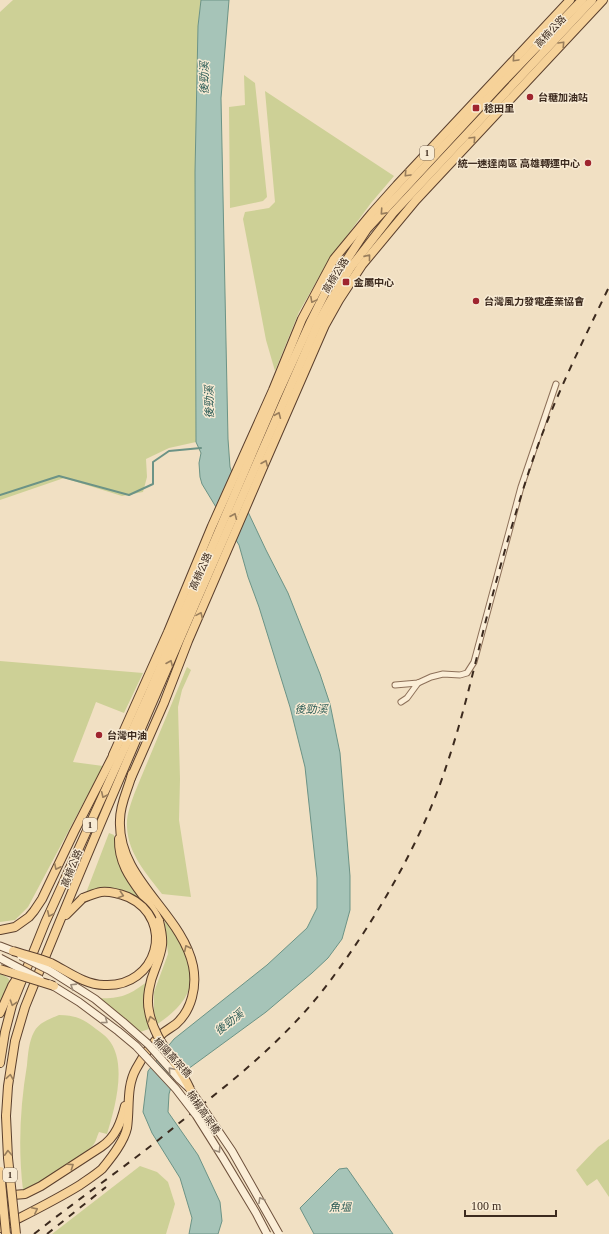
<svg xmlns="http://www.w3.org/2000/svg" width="609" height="1234" viewBox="0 0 609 1234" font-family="'Times New Roman','Noto Sans TC',serif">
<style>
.green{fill:#cdd096}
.water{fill:#a6c4b8;stroke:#6c9386}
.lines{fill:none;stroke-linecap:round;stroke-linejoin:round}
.stream{stroke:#6c9386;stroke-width:2}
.street-casing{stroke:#8d7059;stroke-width:7}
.secondary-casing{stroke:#6e513c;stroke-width:9}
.primary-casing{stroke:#5a3f2d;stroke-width:10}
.street{stroke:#fbeed7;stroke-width:5}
.secondary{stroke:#fbeed7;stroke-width:7}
.primary{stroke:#f6d299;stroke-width:8}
.rail{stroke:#3c2a1e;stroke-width:2;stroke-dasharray:7 7;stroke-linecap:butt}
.secondary-bridge-casing{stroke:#6e513c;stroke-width:9;stroke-linecap:butt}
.primary-bridge-casing{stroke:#5a3f2d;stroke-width:10;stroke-linecap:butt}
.secondary-bridge{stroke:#fbeed7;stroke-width:7}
.primary-bridge{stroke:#f6d299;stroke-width:8}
.oneway{stroke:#997e5c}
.oneway2{stroke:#9c8c7a}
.poi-dot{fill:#9f252f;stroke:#f8ebd4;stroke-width:1.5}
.labels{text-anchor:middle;stroke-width:3;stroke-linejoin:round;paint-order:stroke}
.shield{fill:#f8ebd4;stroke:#746455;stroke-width:1}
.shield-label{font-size:9px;font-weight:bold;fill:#3c2a1e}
.street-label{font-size:10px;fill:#3c2a1e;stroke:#f8ebd4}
.poi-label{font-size:10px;font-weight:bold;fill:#3c2a1e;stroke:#f8ebd4;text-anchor:start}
.water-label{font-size:11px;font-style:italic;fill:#2c5c56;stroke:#f8ebd4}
</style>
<rect width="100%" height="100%" fill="#f1e0c3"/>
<g class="green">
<polygon points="13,0 201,0 198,26 195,172 196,442 169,448 146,459 147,477 143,492 122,496 64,478 0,500 0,12"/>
<polygon points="244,75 255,83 267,197 263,201 230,208 229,107 245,105"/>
<polygon points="265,91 394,176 371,203 327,263 299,312 275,371 266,340 243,219 245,212 269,208 275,202"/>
<polygon points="0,661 143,673 124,713 96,702 73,762 103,766 28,907 15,920 0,922"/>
<path d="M187 667 191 670 182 690 178 707 180 779 179 820 191 897 162 894C147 874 128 854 127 827 126 816 131 803 135 792Z"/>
<polygon points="109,833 114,835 120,867 151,912 134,898 86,893"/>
<path d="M164 916C170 926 177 935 182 945 202 981 188 1004 156 1025L154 1011V992L168 954Z"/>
<polygon points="0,973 8,978 10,981 0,1004"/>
<path d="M148 981 145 1010 149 1029 140 1032 96 998C121 999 128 996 148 981Z"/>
<path d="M59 1015C75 1015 84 1019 96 1029 100 1032 105 1035 108 1039 128 1062 115 1108 107 1134L99 1132C97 1136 96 1141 94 1144 86 1155 36 1187 23 1190 18 1148 20 1107 27 1065 28 1054 29 1041 34 1032 39 1022 50 1019 59 1015Z"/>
<polygon points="609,1139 609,1197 597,1179 587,1186 576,1170 598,1147"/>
<polygon points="140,1166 157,1172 168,1182 175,1204 166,1234 52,1234"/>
</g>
<g class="water">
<polygon points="201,0 229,0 221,98 228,439 230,467 240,495 266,550 288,593 320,674 330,704 340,753 350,876 350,910 342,939 328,958 312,973 266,1012 173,1080 169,1094 168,1112 198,1155 220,1202 222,1221 218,1234 189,1234 192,1218 180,1178 152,1133 143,1112 148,1071 174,1039 267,965 307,928 317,908 317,878 305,767 290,707 259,607 248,577 239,545 202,484 200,477 199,463 201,453 196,442 195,172 198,26"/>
<polygon points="347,1168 393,1234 314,1234 300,1208 339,1169"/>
</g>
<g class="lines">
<polyline class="stream" points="0,495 59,476 129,495 153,484 153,462 169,451 201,448"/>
<g class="street-casing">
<g id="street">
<polyline points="395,685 418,683 431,677 443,674 460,675 467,673 474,662 521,487 556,384"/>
<polyline points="401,702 407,698 418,683"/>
</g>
</g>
<g class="secondary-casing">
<polyline id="secondary" points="0,946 13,951"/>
</g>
<g class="primary-casing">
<g id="primary">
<polyline points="113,755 168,632 212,526 273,390 302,319 334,259 372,213 397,185 570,0"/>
<polyline points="131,778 164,703 188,641 264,465 325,325 339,300 362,265 416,200 603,0"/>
<path d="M119 839C118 874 145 892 159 921"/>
<polyline points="66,915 83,898"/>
<polyline points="0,930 15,927 29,917 34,911 42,899 74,832 115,752"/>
<polyline points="0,1013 12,986 21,972"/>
<polyline points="0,1063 5,1032 12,1005 45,923 148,696 276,398 311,321 325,293 367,229 502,83 582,0"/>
<path d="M6 1116 8 1086 15 1041 25 1007C117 777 219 551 318 323L332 298 351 267 393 213 592 0"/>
<path d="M0 1188 13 1195 25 1194 41 1186 101 1147C116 1137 121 1122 125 1106"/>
<path d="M0 1228C27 1214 54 1201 80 1185 87 1180 95 1175 102 1169 111 1158 124 1142 127 1128 130 1108 126 1087 136 1069 143 1056 152 1043 163 1033 167 1030 172 1027 176 1024 192 1010 197 986 193 966 182 913 117 879 120 820 120 803 128 790 132 774"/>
</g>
</g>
<use href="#street" class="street"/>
<use href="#secondary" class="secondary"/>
<use href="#primary" class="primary"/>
<g class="rail">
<path d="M34 1234C67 1208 102 1183 135 1158 158 1141 180 1122 203 1104 249 1068 295 1028 330 981 377 918 423 839 447 764 463 717 474 668 486 620 499 570 513 520 529 471 550 407 580 347 609 287"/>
<polyline points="47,1234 106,1187"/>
</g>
<g class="secondary-bridge-casing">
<g id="secondary-bridge">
<polyline points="21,956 49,970 95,999 123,1022 148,1044 179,1079 190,1089 232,1151 279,1234"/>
<polyline points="0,958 40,979"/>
<polyline points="50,984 79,1002 118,1031 136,1046 176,1089 196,1115 223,1158 256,1213 267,1234"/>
</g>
</g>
<g class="primary-bridge-casing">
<g id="primary-bridge">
<path d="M159 921C161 929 163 937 162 945 161 954 158 961 155 969 150 981 146 998 149 1011 154 1041 178 1062 190 1089"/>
<path d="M13 951C25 955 39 958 51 963 67 971 85 985 104 985 157 988 177 920 128 897 120 894 110 891 101 892 95 893 89 896 83 898"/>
<polyline points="0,969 54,986"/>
<polyline points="6,1116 8,1158 16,1234"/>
<polyline points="0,1171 6,1234"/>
</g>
</g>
<use href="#secondary-bridge" class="secondary-bridge"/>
<use href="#primary-bridge" class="primary-bridge"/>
</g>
<defs><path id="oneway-chevron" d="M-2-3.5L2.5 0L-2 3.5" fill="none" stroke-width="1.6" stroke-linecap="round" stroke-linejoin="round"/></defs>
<g class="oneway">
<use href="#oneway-chevron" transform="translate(562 44) rotate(-47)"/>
<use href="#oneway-chevron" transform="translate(515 59) rotate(133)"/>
<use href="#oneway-chevron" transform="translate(473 139) rotate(-47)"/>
<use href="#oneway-chevron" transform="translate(407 174) rotate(133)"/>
<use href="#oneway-chevron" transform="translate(383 212) rotate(132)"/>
<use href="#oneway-chevron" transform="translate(368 257) rotate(-51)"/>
<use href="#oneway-chevron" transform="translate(313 300) rotate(118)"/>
<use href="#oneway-chevron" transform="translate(278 415) rotate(-67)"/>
<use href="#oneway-chevron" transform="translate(265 463) rotate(-67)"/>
<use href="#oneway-chevron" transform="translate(234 516) rotate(-67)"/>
<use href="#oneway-chevron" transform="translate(200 615) rotate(-66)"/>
<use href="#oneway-chevron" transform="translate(170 663) rotate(-67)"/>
<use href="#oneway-chevron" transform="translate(104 795) rotate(115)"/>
<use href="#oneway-chevron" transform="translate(57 867) rotate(116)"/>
<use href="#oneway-chevron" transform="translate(121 895) rotate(18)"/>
<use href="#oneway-chevron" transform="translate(50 914) rotate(115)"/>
<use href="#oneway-chevron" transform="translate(187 948) rotate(-116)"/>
<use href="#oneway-chevron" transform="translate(13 1003) rotate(109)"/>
<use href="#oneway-chevron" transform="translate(151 1019) rotate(-106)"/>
<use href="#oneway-chevron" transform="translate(10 1077) rotate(-81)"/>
<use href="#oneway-chevron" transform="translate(8 1153) rotate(-93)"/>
<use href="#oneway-chevron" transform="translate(71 1166) rotate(-34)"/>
<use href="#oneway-chevron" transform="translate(35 1210) rotate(-27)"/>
</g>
<g class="oneway2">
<use href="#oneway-chevron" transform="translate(73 986) rotate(-148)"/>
<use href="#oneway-chevron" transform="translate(105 1021) rotate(37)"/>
<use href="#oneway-chevron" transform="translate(171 1070) rotate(-131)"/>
<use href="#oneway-chevron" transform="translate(218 1150) rotate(57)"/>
<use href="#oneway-chevron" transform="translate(261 1200) rotate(-120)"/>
</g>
<g class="poi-dot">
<circle cx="530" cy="97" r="4"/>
<rect x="472" y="104" width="8" height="8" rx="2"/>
<circle cx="588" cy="163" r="4"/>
<rect x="342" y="278" width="8" height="8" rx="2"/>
<circle cx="476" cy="301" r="4"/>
<circle cx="99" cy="735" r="4"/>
</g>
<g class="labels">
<g class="shield">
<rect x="420" y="146" width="14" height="14" rx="3"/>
<rect x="83" y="818" width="14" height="14" rx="3"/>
<rect x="3" y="1168" width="14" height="14" rx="3"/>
</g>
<g class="shield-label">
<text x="427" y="156">1</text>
<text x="90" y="828">1</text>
<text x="10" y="1178">1</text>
</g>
<g class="street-label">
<text transform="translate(550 31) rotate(-47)" y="4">高楠公路</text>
<text transform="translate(335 275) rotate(-58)" y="4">高楠公路</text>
<text transform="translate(200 571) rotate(-66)" y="4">高楠公路</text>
<text transform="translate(71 868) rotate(-68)" y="4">高楠公路</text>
<text transform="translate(173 1057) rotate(47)" y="4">楠陽高架橋</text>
<text transform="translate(204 1112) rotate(55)" y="4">楠楊高架橋</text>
</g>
<g class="poi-label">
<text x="538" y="101">台糖加油站</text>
<text x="484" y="112">稔田里</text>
<text x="580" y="167" text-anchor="end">統一速達南區 高雄轉運中心</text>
<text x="354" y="286">金屬中心</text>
<text x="484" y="305">台灣風力發電產業協會</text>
<text x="107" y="739">台灣中油</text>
</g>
<g class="water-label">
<text transform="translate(204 78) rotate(-90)" y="4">後勁溪</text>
<text transform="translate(209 402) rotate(-91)" y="4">後勁溪</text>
<text x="311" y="713">後勁溪</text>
<text transform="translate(229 1022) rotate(-38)" y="4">後勁溪</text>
<text x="340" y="1211">魚塭</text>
</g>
</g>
<path d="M465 1210v6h91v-6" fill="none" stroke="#3c2a1e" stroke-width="2"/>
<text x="471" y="1210" font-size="12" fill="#3c2a1e" stroke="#f8ebd4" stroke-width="3" paint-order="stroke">100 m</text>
</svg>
